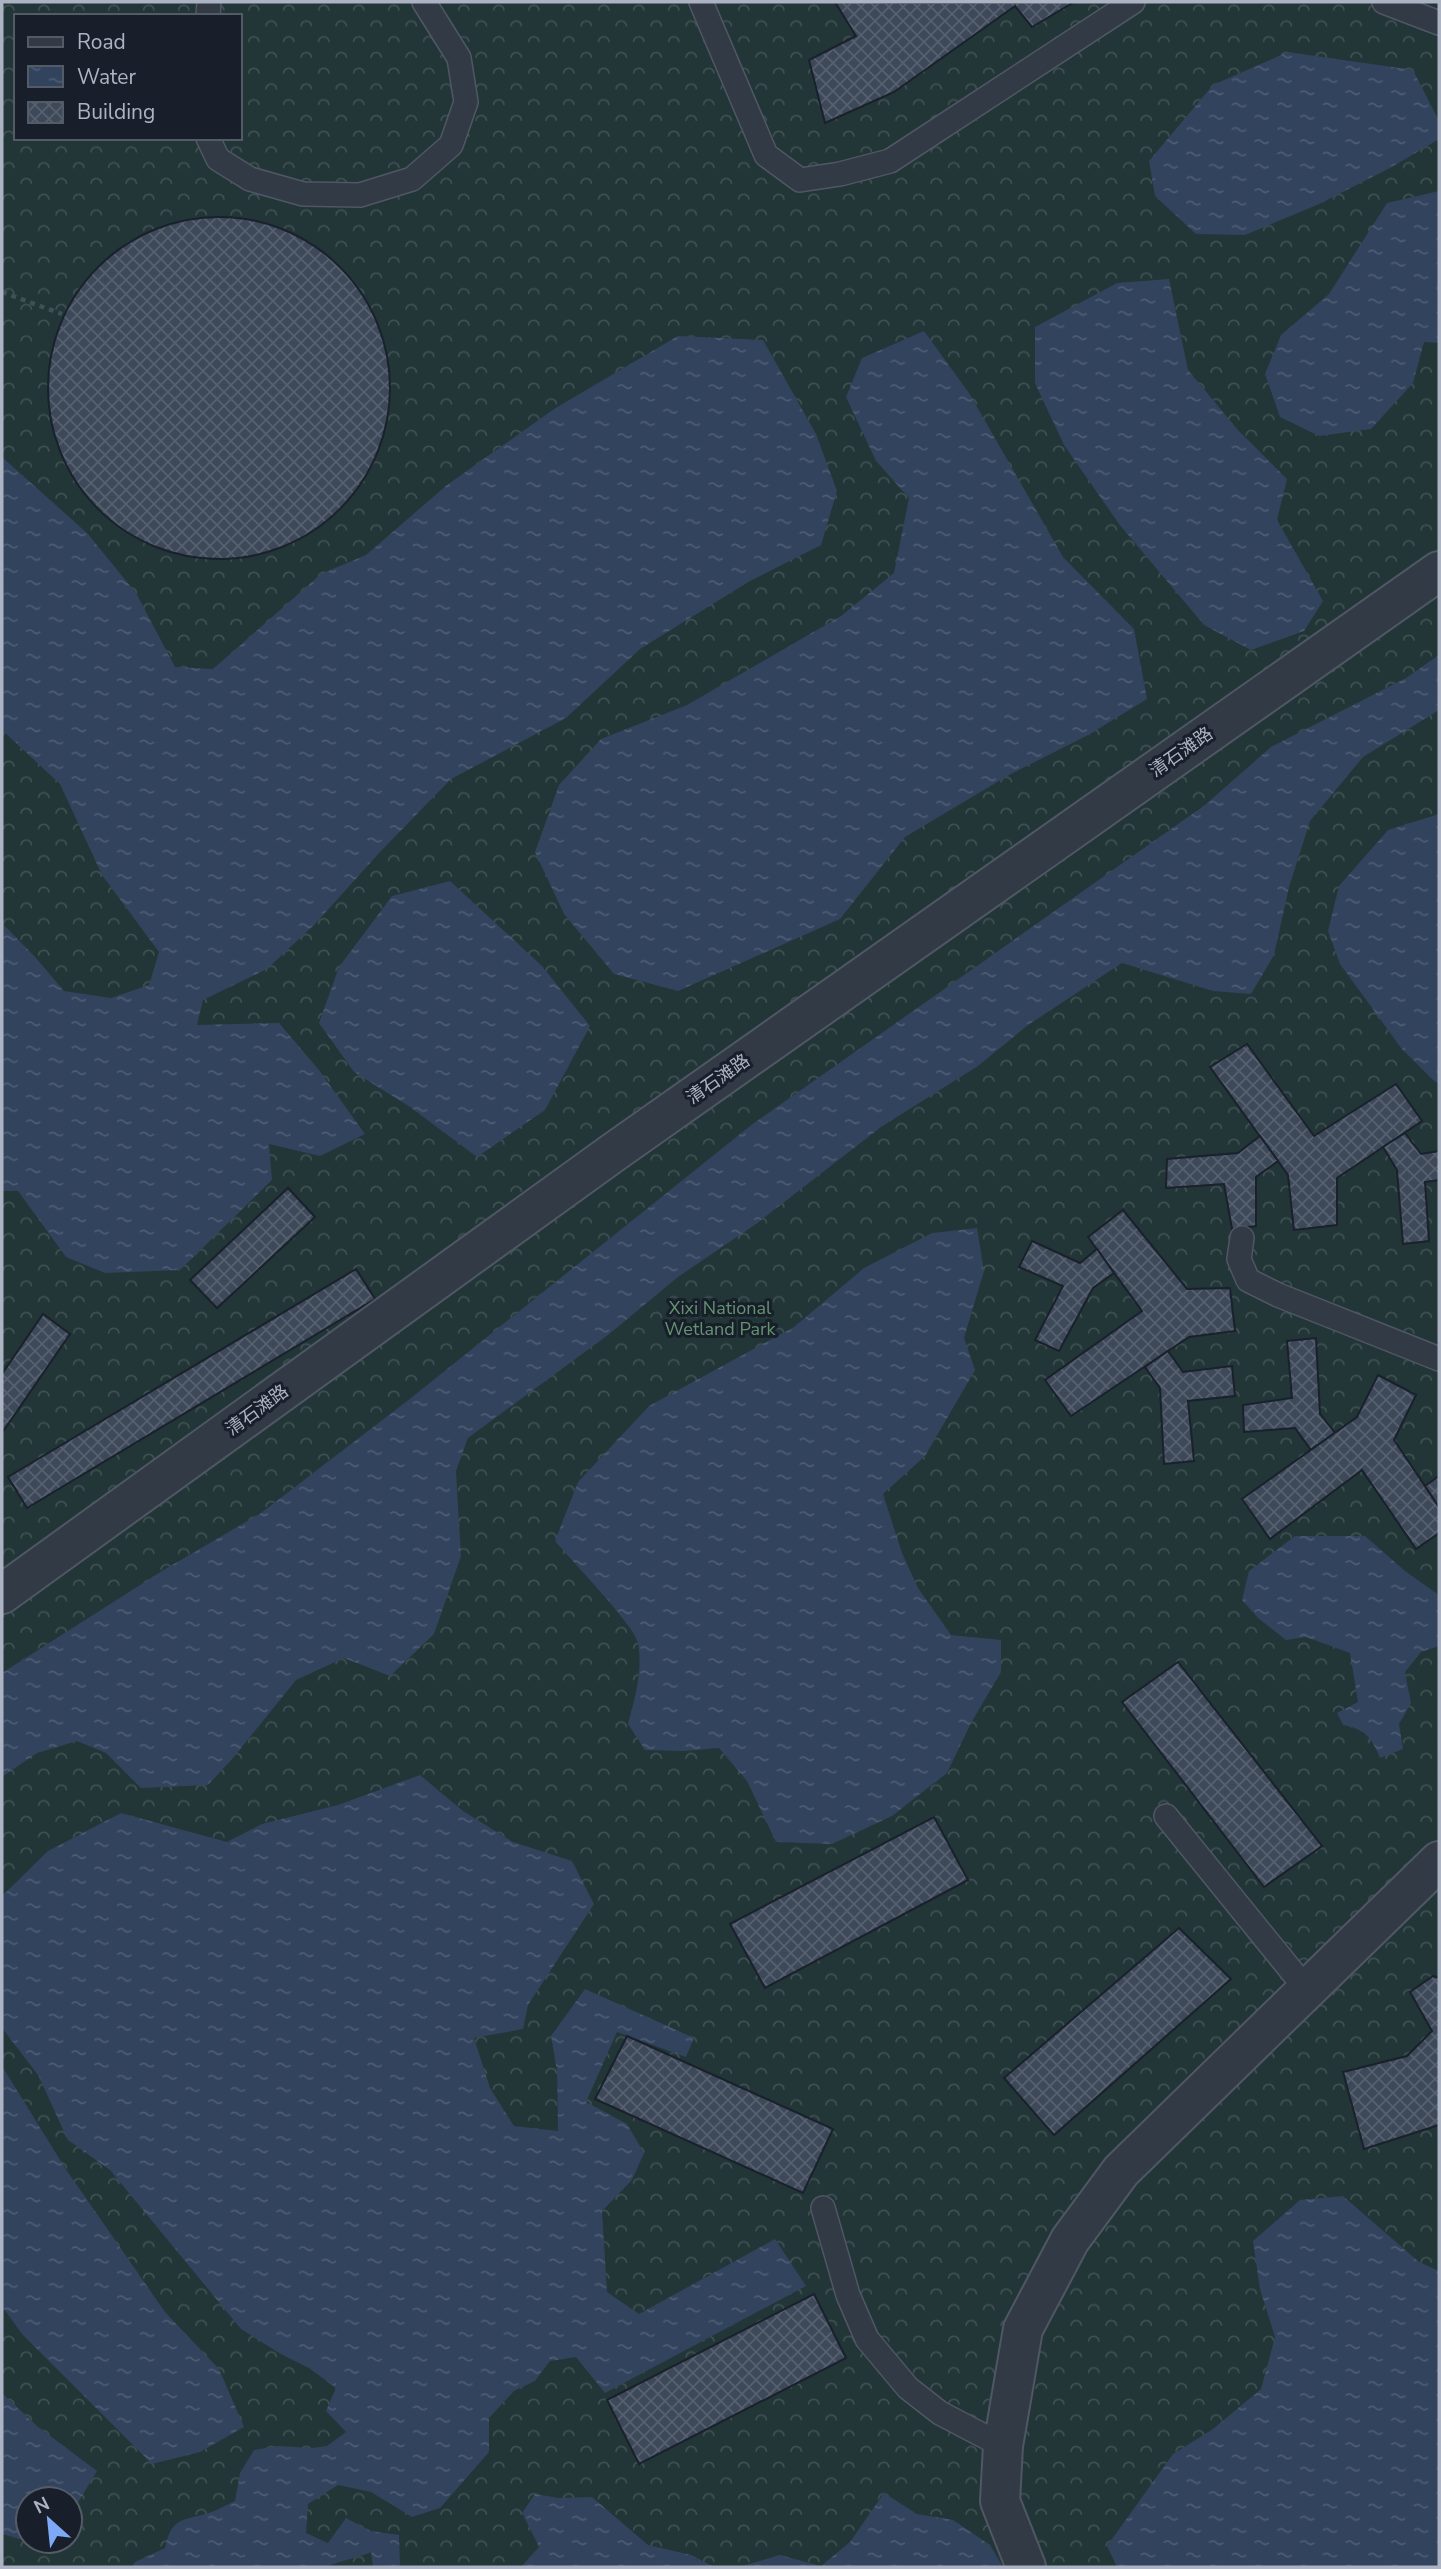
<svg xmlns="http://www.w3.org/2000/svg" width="1441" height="2569" viewBox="0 0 1441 2569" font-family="'Nunito Sans','Noto Sans SC',sans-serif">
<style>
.forest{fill:url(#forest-crowns);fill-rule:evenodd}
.water{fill:url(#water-ripples)}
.building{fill:url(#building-cross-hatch);stroke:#1a212c;stroke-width:2}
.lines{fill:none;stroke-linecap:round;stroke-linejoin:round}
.service-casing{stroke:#505764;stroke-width:26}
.minor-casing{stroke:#505764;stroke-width:42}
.path{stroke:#3e5154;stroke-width:4.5;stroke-dasharray:5 5;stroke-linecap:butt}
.service{stroke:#323a46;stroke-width:23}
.minor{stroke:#323a46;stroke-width:38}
.labels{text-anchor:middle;stroke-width:6;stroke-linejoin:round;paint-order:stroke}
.street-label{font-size:18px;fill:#acb4c3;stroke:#181f2a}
.park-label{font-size:18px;fill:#649370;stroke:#181f2a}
</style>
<defs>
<pattern id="forest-crowns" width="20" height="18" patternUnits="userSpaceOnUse" patternTransform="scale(1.75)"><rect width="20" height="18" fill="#223537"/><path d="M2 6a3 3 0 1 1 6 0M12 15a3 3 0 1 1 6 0" fill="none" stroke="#3f5052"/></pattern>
<pattern id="water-ripples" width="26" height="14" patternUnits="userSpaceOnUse" patternTransform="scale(1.75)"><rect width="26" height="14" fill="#32435d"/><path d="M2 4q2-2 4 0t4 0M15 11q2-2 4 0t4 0" fill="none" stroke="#4d5c73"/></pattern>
<pattern id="building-cross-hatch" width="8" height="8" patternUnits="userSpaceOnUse" patternTransform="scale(1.75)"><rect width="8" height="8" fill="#3d4858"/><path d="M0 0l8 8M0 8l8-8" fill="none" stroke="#56606e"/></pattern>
</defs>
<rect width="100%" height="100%" fill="#1f2835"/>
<path class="forest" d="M2 2H1439V2567H2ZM16 16H240V138H16ZM28 2499H70V2541H28Z"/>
<g class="water">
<polygon points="1288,52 1413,70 1439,121 1439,139 1390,168 1317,205 1245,235 1196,234 1155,196 1149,161 1213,85"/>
<polygon points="1439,191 1439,343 1424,342 1413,383 1371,429 1319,436 1280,417 1265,374 1281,335 1329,294 1387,203"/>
<polygon points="1169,279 1188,370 1237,429 1287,479 1277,520 1323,601 1304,631 1251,650 1204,625 1119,524 1064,445 1035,383 1035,327 1117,283"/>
<polygon points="924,331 969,393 1063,557 1134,629 1147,699 1090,734 1009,775 905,837 840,919 678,991 614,974 564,914 535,852 559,785 601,739 687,705 841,616 894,573 909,498 876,461 846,397 862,358"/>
<polygon points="678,336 763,340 816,434 837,491 821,545 750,581 640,649 566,718 451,779 380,852 315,924 267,969 203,1000 197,1025 279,1023 319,1070 365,1134 320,1156 269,1144 272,1180 180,1270 105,1273 66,1257 18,1191 2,1191 2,923 36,958 64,991 111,998 149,985 159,952 102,875 60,784 2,730 2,457 87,533 136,593 175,667 213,669 321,574 366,555 447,485 554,409"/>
<polygon points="1439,655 1439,710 1363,757 1310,821 1289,887 1274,955 1251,994 1213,991 1122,963 1028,1025 978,1066 881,1127 756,1224 678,1277 608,1335 468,1438 456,1471 461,1556 434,1634 390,1676 344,1658 296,1680 233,1758 208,1785 141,1788 106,1753 77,1741 37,1753 2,1777 2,1673 162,1571 261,1513 411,1398 750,1126 1205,805 1271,747 1406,678"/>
<polygon points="1439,814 1439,1084 1433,1080 1401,1048 1367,1001 1340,964 1328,931 1339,886 1388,830"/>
<polygon points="450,881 542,966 590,1026 545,1110 477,1157 410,1107 354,1072 319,1023 339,967 392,896"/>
<path d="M977 1228 984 1271 964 1338 975 1370 925 1456 883 1494 902 1553 918 1588 951 1635 1001 1640V1672L971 1723 947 1773 892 1816 832 1844 776 1842 747 1781 719 1748 684 1751 645 1750 628 1724C635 1698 643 1670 638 1643 635 1626 570 1559 555 1541L578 1482 649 1406 794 1327 864 1268 932 1233Z"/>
<path d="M1295 1536H1365L1405 1571 1439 1595V1646L1421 1652 1405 1672 1411 1703 1399 1724 1403 1749 1380 1758C1372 1738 1365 1729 1343 1725L1337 1713 1358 1702 1350 1653 1306 1637 1286 1640 1258 1618 1242 1600 1249 1571Z"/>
<path d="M420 1775 463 1811 513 1842 572 1861 594 1904 528 2005 523 2029 474 2038 490 2088 514 2126 558 2131 557 2071 551 2036 585 1989 694 2038 686 2057 617 2032 586 2102 627 2124 644 2153 632 2180 602 2211 607 2292 639 2314 775 2239 806 2286 605 2393 576 2357 550 2361 535 2381 514 2391 489 2418V2452L440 2508 412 2517 371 2492 338 2485 308 2504 306 2533 328 2543 346 2518 371 2531 399 2535 400 2567H373L371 2552C356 2559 341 2560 326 2567H132L135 2562 165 2548C172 2516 183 2521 209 2513 217 2510 226 2505 235 2501L240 2473 254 2450 278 2446 312 2448 327 2446 346 2432 326 2411 336 2388 309 2368 279 2353 241 2329 110 2170 68 2140 38 2075 2 2028V1896L48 1851 121 1813 227 1842 262 1824 338 1805Z"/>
<polygon points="2,2066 65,2168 165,2312 219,2369 244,2427 200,2452 152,2464 22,2334 2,2306"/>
<polygon points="1343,2196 1419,2262 1439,2271 1439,2567 1117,2567 1107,2546 1173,2454 1213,2429 1261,2389 1275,2337 1260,2289 1253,2241 1300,2200"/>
<polygon points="2,2393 37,2426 97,2471 70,2516 70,2499 28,2499 28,2541 55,2541 51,2548 2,2534"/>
<polygon points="884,2493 917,2514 953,2520 990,2545 1003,2567 739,2567 780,2555 821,2566 850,2542"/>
<polygon points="535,2494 559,2498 592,2497 648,2545 691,2555 714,2567 521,2567 539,2547 522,2513"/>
</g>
<g class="building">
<polygon points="835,2 925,3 1074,2 1032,27 1015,6 894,92 825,123 809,60 856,36"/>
<circle cx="219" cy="388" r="171"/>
<polygon points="1247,1044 1314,1136 1396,1084 1422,1121 1337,1178 1337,1225 1294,1230 1288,1175 1210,1067"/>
<polygon points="1405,1133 1421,1154 1439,1151 1439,1180 1425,1182 1429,1241 1403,1244 1397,1170 1383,1147"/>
<polygon points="1260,1136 1278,1161 1256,1177 1256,1226 1232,1229 1224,1184 1166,1188 1167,1159 1238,1153"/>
<polygon points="288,1188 315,1217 217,1308 190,1280"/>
<polygon points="1123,1210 1187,1289 1230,1288 1235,1331 1189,1337 1071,1416 1045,1380 1142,1311 1088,1237"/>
<polygon points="1032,1241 1080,1263 1097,1249 1114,1273 1093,1288 1059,1351 1035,1340 1063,1286 1019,1267"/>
<polygon points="356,1269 375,1299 27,1508 8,1477"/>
<polygon points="43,1314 70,1334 2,1433 2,1374"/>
<polygon points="1316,1338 1320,1414 1335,1433 1311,1450 1295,1428 1244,1432 1243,1405 1292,1398 1287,1341"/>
<polygon points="1168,1351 1183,1372 1232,1366 1235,1396 1188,1401 1194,1461 1164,1464 1160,1388 1145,1367"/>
<polygon points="1378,1375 1416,1395 1394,1440 1439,1507 1439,1533 1416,1549 1362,1470 1270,1539 1242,1499 1357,1417"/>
<polygon points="1439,1476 1439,1507 1425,1486"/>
<polygon points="1178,1662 1322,1846 1264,1887 1122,1702"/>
<polygon points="934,1817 968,1880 765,1988 730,1924"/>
<polygon points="1179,1928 1231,1979 1054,2135 1004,2078"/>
<polygon points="1433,1976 1439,1978 1439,2125 1364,2149 1343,2072 1407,2056 1432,2031 1410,1992"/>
<polygon points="627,2036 833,2129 803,2193 595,2099"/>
<polygon points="814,2294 846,2358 639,2464 607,2400"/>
</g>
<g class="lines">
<g class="service-casing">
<g id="service">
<polyline points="701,2 766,155 800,180 840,174 890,161 1133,2"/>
<polyline points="1384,2 1439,23"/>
<polyline points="208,16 209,2"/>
<polyline points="208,138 218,159 250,179 303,194 360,195 412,179 451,145 466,102 459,58 424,2"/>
<polyline points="1242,1238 1239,1259 1248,1280 1278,1295 1439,1359"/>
<polyline points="1166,1816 1307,1990"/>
<polyline points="823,2208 848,2295 867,2339 908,2388 940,2413 1003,2446"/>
</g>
</g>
<g class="minor-casing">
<g id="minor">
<polyline points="2,1594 614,1152 1439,571"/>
<polyline points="1026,2567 1000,2501 1003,2446 1023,2329 1070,2240 1121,2171 1439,1861"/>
</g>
</g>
<polyline class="path" points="2,292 62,314"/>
<use href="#service" class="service"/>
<use href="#minor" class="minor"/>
</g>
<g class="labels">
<g class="street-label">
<text transform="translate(1181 752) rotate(-35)" y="6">清石滩路</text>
<text transform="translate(718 1079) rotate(-35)" y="6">清石滩路</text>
<text transform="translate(257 1410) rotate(-36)" y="6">清石滩路</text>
</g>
<g class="park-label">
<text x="720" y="1314">Xixi National<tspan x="720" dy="21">Wetland Park</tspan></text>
</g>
</g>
<rect width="1441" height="2569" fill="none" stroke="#acb4c3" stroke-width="7"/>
<rect x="14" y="14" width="228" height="126" fill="#181f2a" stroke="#535b67" stroke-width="2"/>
<rect x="28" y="37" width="35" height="10" fill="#323a46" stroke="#535b67" stroke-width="2"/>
<text x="77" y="49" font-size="21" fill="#acb4c3">Road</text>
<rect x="28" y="66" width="35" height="21" fill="url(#water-ripples)" stroke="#535b67" stroke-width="2"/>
<text x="77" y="84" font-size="21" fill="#acb4c3">Water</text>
<rect x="28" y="102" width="35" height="21" fill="url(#building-cross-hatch)" stroke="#535b67" stroke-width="2"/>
<text x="77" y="119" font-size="21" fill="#acb4c3">Building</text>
<g transform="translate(49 2520) rotate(333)"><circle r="33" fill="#181f2a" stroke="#535b67" stroke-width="2"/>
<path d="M0-5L12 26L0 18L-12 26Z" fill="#7da9f7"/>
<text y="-10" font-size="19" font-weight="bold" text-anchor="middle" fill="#acb4c3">N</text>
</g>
</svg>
